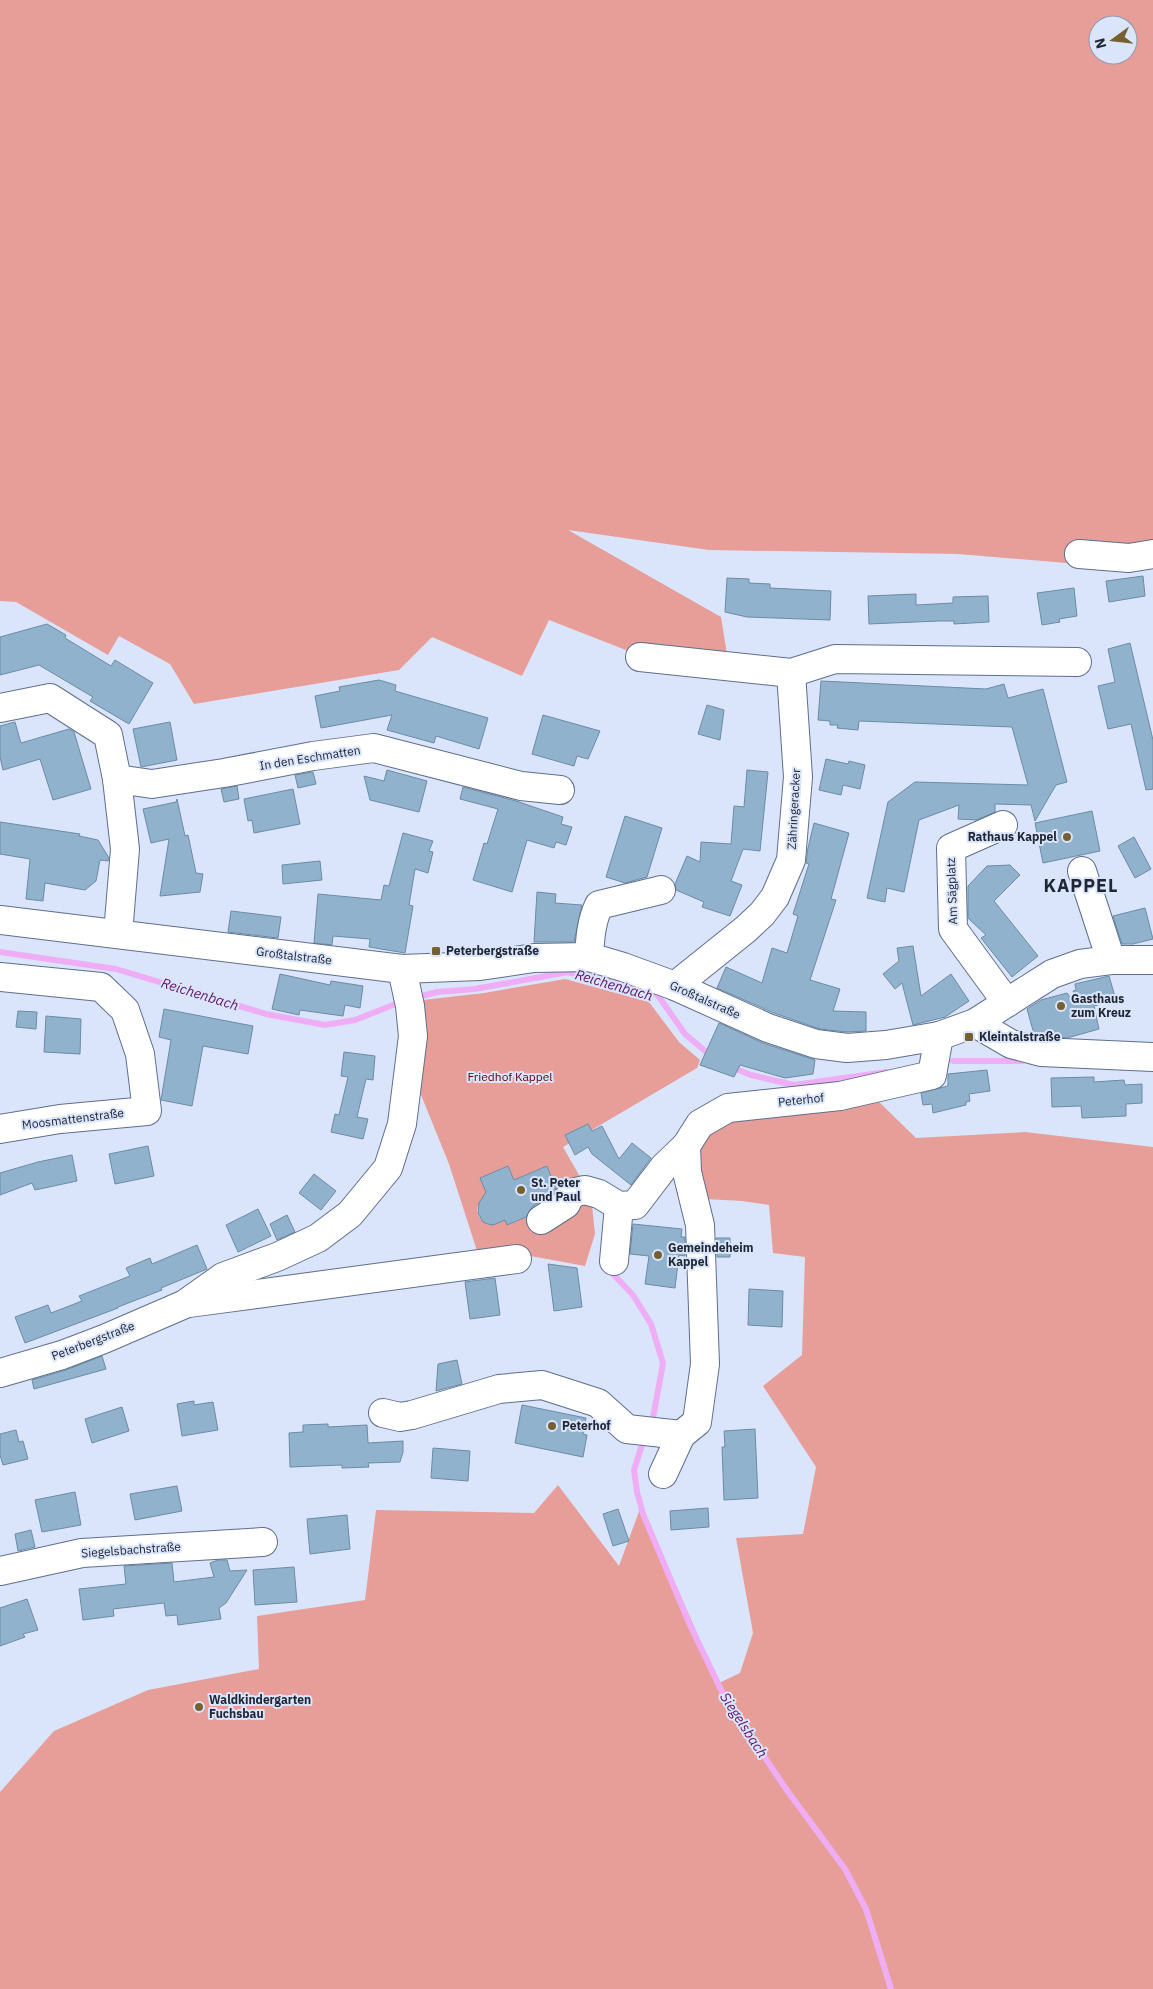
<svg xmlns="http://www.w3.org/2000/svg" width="1153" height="1989" viewBox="0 0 1153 1989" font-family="'IBM Plex Sans',sans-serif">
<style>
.green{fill:#e79e99;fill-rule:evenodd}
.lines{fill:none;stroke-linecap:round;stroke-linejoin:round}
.stream{stroke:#efadf5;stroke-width:6}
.building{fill:#91b2cd;stroke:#6b8ba5}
.minor-casing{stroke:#5e6e8d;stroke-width:30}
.minor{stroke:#fff;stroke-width:28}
.poi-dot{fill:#776030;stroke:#dae5fb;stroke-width:2}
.labels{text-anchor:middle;stroke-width:4;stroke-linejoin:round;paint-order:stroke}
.street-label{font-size:12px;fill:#202734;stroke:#dae5fb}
.poi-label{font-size:12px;font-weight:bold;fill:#202734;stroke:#dae5fb;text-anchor:start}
.park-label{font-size:12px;fill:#5a000a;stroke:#dae5fb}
.water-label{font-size:14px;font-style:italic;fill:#601168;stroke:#dae5fb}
.district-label{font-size:18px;font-weight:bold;letter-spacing:1px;fill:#202734;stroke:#dae5fb}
</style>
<rect width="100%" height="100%" fill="#dae5fb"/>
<g class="green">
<path d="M0 0H1153V547L1078 564 958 554 709 550 568 530 721 617 727 654H636L549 620 522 676 432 637 399 670 194 704 170 664 119 636 108 655 16 602 0 601ZM1098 25H1128V55H1098Z"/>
<path d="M565 979 649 1002 679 1042 700 1060 697 1068 563 1147 591 1196 595 1234 585 1266 525 1255 479 1257 449 1164 417 1085 423 1000 484 993ZM508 1166 514 1180 547 1166 562 1201 508 1225 505 1220 493 1225C484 1224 473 1215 479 1204 481 1201 485 1199 488 1196L481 1178Z"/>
<polygon points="875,1098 916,1138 1025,1132 1153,1147 1153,1989 0,1989 0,1792 54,1731 148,1690 259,1669 257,1616 365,1600 376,1510 534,1513 558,1485 619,1566 641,1506 719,1683 740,1673 753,1633 736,1538 803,1534 816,1467 763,1386 802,1355 805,1257 773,1253 769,1205 742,1201 705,1199 695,1144 721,1116"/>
</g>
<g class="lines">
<g class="stream">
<polyline points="0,952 116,969 266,1014 325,1025 355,1020 398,1003"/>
<polyline points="422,996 437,992 475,989 568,972 657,994 685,1034 711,1056"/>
<polyline points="953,1061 1022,1061"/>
<polyline points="731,1067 751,1075 794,1085 887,1072"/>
<polyline points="608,1269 633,1295 651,1324 663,1363 653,1418"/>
<polyline points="642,1445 634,1470 637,1492 643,1514 690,1625 725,1698 786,1789 845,1869 866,1909 891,1989"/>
</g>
</g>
<g class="building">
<polygon points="1143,576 1145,596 1109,602 1106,581"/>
<polygon points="727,578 749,579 749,583 770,584 770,588 831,591 830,620 747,617 725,612"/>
<polygon points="1074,588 1077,616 1059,619 1060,622 1042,625 1037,593"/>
<polygon points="916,594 916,605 953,603 953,597 988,596 989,622 954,624 954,621 939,621 869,624 868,596"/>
<polygon points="47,624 66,635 65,638 111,666 115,660 153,683 129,724 90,701 93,697 39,665 0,675 0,637"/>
<polygon points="1130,643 1153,740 1153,789 1146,790 1131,724 1108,729 1098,686 1115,682 1108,649"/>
<polygon points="379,680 396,685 395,691 488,718 479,749 436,736 434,743 387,730 392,715 321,728 315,696 340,691 339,687"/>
<polygon points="821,681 986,689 1004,684 1008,698 1043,689 1067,782 1056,785 1035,821 1031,805 995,804 995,812 977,820 958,819 959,805 919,820 904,892 887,888 885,902 867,898 888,802 915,782 1028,785 1012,727 859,721 858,730 837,728 838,725 830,725 830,721 818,720"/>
<polygon points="707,705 724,710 720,740 698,734"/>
<polygon points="543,715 600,731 588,759 577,756 574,766 532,754"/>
<polygon points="15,722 21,743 69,729 74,732 91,789 53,800 40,759 3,770 0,757 0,726"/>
<polygon points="170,722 177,760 141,767 133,729"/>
<polygon points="826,759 848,764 849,761 865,765 860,789 843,785 841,795 819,790"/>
<polygon points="387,770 427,781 419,812 370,800 364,776 384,781"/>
<polygon points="747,770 768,772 760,851 743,849 731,881 742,885 730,916 702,907 704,902 676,890 675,884 687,856 700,862 701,842 731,844 734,806 744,807"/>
<polygon points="313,772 316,784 298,788 295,775"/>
<polygon points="237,786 239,799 224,802 221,789"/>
<polygon points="463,787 516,801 563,817 561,824 572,827 566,845 556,842 554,848 527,840 512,892 473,880 484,843 487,844 498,809 460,799"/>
<polygon points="293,789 300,824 254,833 252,820 248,821 244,799"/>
<polygon points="177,799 185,836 188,835 196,873 203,874 200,892 160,896 169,839 151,843 143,809 176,802"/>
<polygon points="1092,811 1100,851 1043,863 1035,823"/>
<polygon points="625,816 662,828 647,877 625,883 606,877"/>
<polygon points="0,822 80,834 79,836 98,840 109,858 108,861 100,860 96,881 85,890 45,883 43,901 26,899 30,859 0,854"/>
<polygon points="814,823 849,833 831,899 836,900 810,980 840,989 833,1011 866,1012 866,1031 847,1032 820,1029 774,1013 717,988 726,967 762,983 772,948 787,953 798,916 793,914 809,864 806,863 808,848"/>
<polygon points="403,833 433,841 429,851 433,852 428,873 415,869 409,905 413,906 405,953 369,947 370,939 333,936 332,945 314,943 318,894 381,900 384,885 389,886"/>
<polygon points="1134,837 1151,869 1135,878 1118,846"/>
<polygon points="320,861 322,880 283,884 282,865"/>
<polygon points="1010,865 1020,875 994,901 1038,956 1012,977 981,938 986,935 968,918 968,886 987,866"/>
<polygon points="537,892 556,894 555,903 582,905 574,942 534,942"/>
<polygon points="1145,908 1153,939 1133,944 1122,944 1113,916"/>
<polygon points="231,911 281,917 278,938 228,932"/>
<polygon points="913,946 921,996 951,974 969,1001 945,1017 913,1025 902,983 895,989 883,974 899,961 897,948"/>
<polygon points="280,974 330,985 331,981 363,986 360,1008 345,1005 343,1016 300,1010 299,1015 272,1009"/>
<polygon points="1109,976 1116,1000 1094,1006 1099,1029 1067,1038 1043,1036 1034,1034 1027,1009 1041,1000 1067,993 1076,1005 1078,1004 1073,991 1076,990 1075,984"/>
<polygon points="164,1009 253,1026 248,1054 203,1046 192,1106 161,1100 171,1040 159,1037"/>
<polygon points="18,1011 37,1012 36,1029 16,1027"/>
<polygon points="46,1016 81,1019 80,1054 44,1052"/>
<polygon points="719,1023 763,1043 815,1060 813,1074 785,1078 740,1065 734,1077 700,1065"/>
<polygon points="344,1052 375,1056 373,1080 366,1079 357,1117 368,1119 363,1139 331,1132 335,1114 339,1115 348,1077 341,1076"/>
<polygon points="987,1070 990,1091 969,1094 970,1101 966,1102 966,1105 933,1113 932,1104 923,1105 921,1093 948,1086 948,1074"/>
<polygon points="1094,1077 1094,1082 1124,1080 1125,1085 1142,1084 1142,1103 1126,1104 1126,1116 1082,1118 1081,1106 1052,1107 1051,1078"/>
<polygon points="588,1124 592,1131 602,1126 619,1159 632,1143 651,1158 631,1185 592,1154 588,1147 575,1155 565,1135"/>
<polygon points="148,1146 154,1176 115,1184 109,1154"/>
<polygon points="72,1155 77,1181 35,1190 32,1183 0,1195 0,1173 38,1162"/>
<polygon points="508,1166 514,1180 547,1166 556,1189 554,1193 532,1207 526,1217 507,1225 505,1220 493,1225 488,1224 483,1222 478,1213 479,1203 486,1192 480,1178"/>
<polygon points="314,1174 336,1191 321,1210 299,1193"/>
<polygon points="258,1209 271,1236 238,1252 226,1225"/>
<polygon points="287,1215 295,1232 277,1240 270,1224"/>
<polygon points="633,1224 682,1229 681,1237 685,1237 685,1256 679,1255 675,1288 645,1284 649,1256 630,1254"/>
<polygon points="716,1238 730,1238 730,1257 717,1257"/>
<polygon points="197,1245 207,1269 161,1288 162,1290 118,1307 118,1308 25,1343 15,1317 48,1305 51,1313 82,1301 79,1296 130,1276 126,1268 150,1258 152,1264"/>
<polygon points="548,1264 577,1268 582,1307 554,1311"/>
<polygon points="495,1278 500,1315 470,1319 465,1282"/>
<polygon points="749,1289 783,1291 782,1327 748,1325"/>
<polygon points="102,1356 106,1369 34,1389 32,1380 66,1370"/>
<polygon points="457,1360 462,1384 436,1391 438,1364"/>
<polygon points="194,1401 194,1405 213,1402 218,1430 182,1436 177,1404"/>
<polygon points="522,1405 586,1418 583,1434 587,1435 583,1457 515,1443"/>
<polygon points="122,1407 129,1431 92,1443 85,1419"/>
<polygon points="328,1424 328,1427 367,1425 368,1443 403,1441 403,1452 400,1462 368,1463 369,1467 342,1468 342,1465 290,1467 289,1433 303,1432 303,1425"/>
<polygon points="755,1429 758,1498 724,1500 722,1447 725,1447 724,1431"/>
<polygon points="16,1430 19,1442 23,1441 28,1459 3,1465 0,1455 0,1434"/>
<polygon points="433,1448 470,1451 468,1481 431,1478"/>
<polygon points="177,1486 182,1511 135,1520 130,1494"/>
<polygon points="75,1492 81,1525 42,1532 35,1500"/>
<polygon points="708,1508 709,1527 671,1530 670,1511"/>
<polygon points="618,1509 629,1541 613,1546 603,1514"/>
<polygon points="347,1515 350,1549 310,1554 307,1519"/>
<polygon points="31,1530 35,1547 18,1551 15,1534"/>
<polygon points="218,1560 227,1560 230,1571 247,1570 226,1603 219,1608 221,1619 178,1625 177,1615 166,1616 164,1603 113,1609 114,1616 83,1620 79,1589 126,1584 124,1566 172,1563 174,1582 214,1577 210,1563"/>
<polygon points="294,1567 297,1602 255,1605 253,1570"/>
<polygon points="27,1599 38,1630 23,1634 25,1637 0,1646 0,1608"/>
</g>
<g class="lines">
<g class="minor-casing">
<g id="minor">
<polyline points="1079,554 1129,558 1153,554"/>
<polyline points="640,657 791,673 835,659 1077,662"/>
<polyline points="0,708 50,698 108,735 117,779 125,849 118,934"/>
<polyline points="117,779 152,784 224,773 313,756 374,748 521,786 560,790"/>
<polyline points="1003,825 951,848 953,929 1007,1003"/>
<polyline points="1082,871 1111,960"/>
<polyline points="0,920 402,969 480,966 534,958 589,957 623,967 675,986 768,1028 816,1044 847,1048 886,1045 939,1036 975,1023 1052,974 1080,964 1111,960 1153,960"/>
<path d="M589 957C590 939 591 922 599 905L661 890"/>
<polyline points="0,977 101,987 125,1010 140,1054 147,1111 60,1119 0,1129"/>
<polyline points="675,986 746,929 762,914 775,897 791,860 798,777 791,673"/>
<polyline points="975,1023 1011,1044 1041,1052 1153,1057"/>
<polyline points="541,1220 566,1204 569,1197 576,1192 585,1190 599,1194 619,1206 635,1205 664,1167 686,1146"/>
<polyline points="614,1261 619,1206"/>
<polyline points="189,1303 517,1259"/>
<polyline points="0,1373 62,1355 104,1339 185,1304 223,1277 277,1257 318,1238 350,1214 388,1168 402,1124 413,1036 410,1006 402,969"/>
<polyline points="383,1413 400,1417 412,1415 499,1389 542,1385 598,1403 627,1429 681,1435"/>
<polyline points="663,1474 681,1435 697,1422 705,1364 700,1225 687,1172 686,1146 700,1124 728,1108 840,1096 932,1075 939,1036"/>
<polyline points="0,1571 82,1553 263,1542"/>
</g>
</g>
<use href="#minor" class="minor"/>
</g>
<g class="poi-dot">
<circle cx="1067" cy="837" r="5"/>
<rect x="431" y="946" width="10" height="10" rx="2.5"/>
<circle cx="1061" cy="1006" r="5"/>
<rect x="964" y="1032" width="10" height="10" rx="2.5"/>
<circle cx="521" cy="1190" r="5"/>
<circle cx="658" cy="1255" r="5"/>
<circle cx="552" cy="1426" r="5"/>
<circle cx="199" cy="1707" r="5"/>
</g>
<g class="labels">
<g class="street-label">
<text transform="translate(310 758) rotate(-9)" y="4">In den Eschmatten</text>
<text transform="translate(794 809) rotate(-87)" y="4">Zähringeracker</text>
<text transform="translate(952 891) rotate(-92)" y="4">Am Sägplatz</text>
<text transform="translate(294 956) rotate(7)" y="4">Großtalstraße</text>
<text transform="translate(705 1000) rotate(24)" y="4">Großtalstraße</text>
<text transform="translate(801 1100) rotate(-6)" y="4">Peterhof</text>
<text transform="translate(73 1119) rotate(-7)" y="4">Moosmattenstraße</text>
<text transform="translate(93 1341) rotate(-21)" y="4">Peterbergstraße</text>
<text transform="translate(131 1550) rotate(-4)" y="4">Siegelsbachstraße</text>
</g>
<g class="poi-label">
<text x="1057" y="841" text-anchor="end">Rathaus Kappel</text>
<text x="446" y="955">Peterbergstraße</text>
<text x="1071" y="1003">Gasthaus<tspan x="1071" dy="14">zum Kreuz</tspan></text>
<text x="979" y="1041">Kleintalstraße</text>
<text x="531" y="1187">St. Peter<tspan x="531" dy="14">und Paul</tspan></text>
<text x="668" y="1252">Gemeindeheim<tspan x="668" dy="14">Kappel</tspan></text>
<text x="562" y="1430">Peterhof</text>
<text x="209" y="1704">Waldkindergarten<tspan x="209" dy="14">Fuchsbau</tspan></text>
</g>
<g class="park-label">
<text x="510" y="1081">Friedhof Kappel</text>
</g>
<g class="water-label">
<text transform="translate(614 985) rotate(16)" y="5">Reichenbach</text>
<text transform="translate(200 994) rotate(17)" y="5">Reichenbach</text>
<text transform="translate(744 1725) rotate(57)" y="5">Siegelsbach</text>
</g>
<g class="district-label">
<text x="1081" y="892">KAPPEL</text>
</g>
</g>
<g transform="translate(1113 40) rotate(255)"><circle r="24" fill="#dae5fb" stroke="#9099ab"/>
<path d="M0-4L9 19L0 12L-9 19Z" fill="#776030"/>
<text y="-8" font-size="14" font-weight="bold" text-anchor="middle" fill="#202734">N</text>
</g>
</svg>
